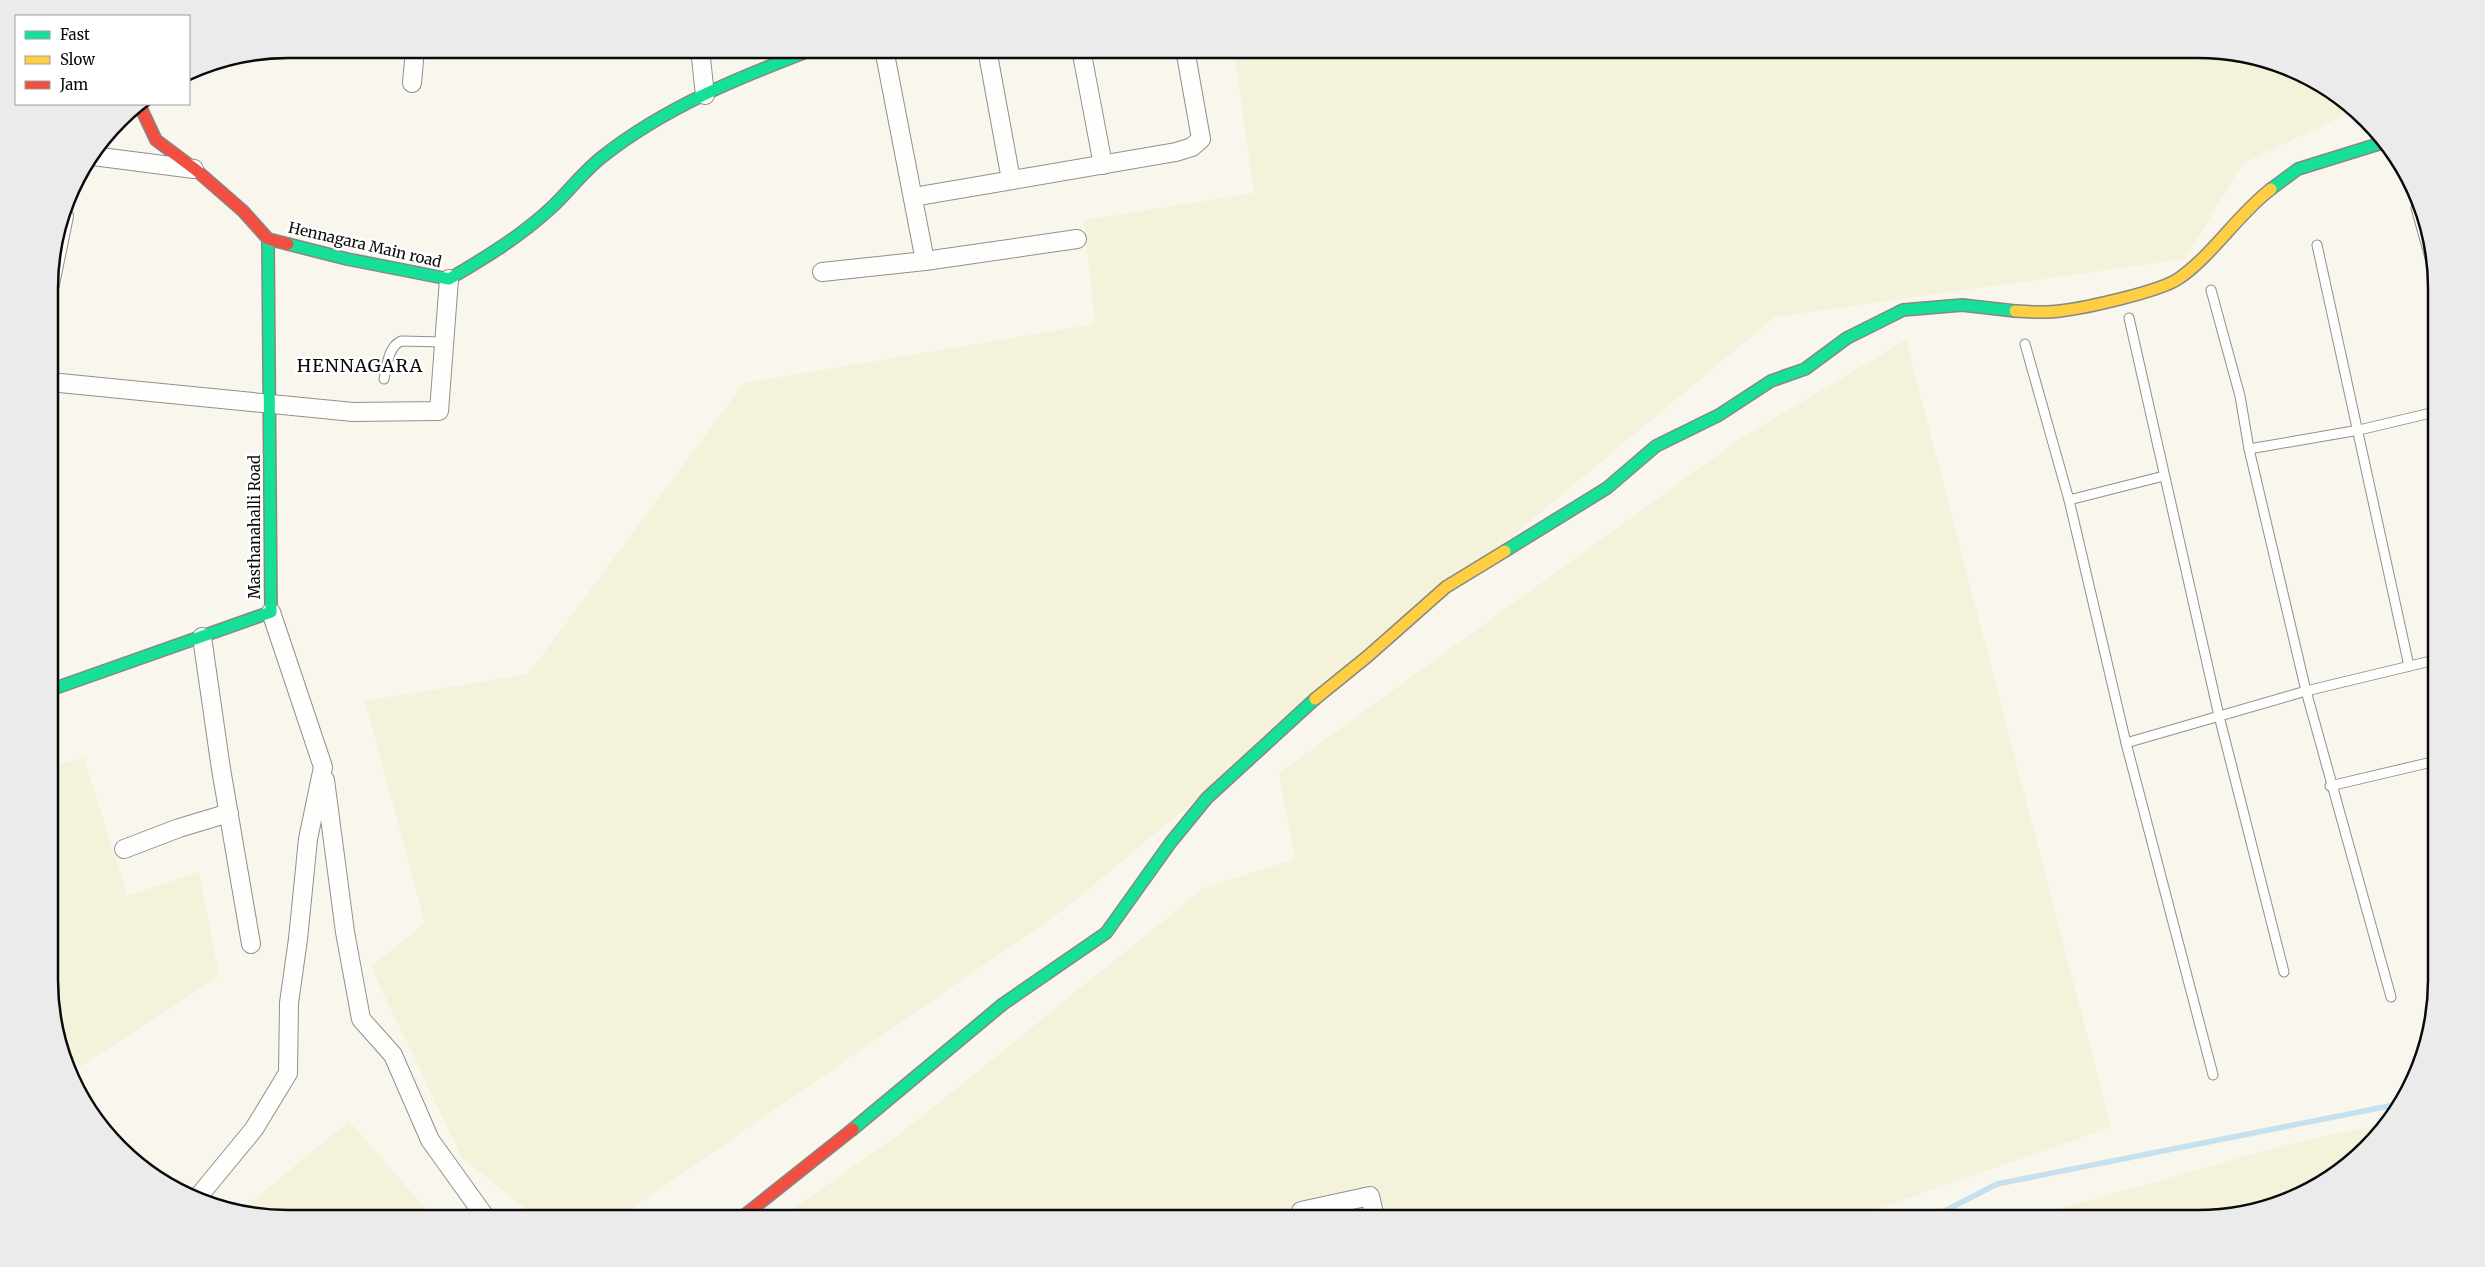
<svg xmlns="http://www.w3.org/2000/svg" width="2485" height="1267" viewBox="0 0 2485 1267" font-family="Merriweather,serif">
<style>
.farmland{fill:#f4f2da}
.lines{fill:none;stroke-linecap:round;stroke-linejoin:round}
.stream{stroke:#c6e0ef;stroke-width:5.5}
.lane-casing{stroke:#91908c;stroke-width:11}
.street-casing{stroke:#91908c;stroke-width:20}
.fast-casing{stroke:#888783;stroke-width:14}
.slow-casing{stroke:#888783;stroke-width:14}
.jam-casing{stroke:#888783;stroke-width:14}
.lane{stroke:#fefefc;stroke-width:9}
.street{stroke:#fefefc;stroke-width:18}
.fast{stroke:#16e098;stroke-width:11}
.slow{stroke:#ffcf43;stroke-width:11}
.jam{stroke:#f24e42;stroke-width:11}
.labels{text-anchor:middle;stroke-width:5;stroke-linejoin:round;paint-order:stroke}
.street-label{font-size:15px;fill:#0a0a0a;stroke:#fff}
.quarter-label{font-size:18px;letter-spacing:1px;fill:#0a0a0a;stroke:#fff}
.rim{fill:none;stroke:#0a0a0a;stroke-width:2.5}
</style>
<rect width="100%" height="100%" fill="#f8f6ed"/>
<g class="farmland">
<polygon points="1297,49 2197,49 2303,73 2356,110 2243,163 2185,259 1775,317 1066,908 618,1218 537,1218 462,1158 371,967 425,923 365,701 528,674 744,383 1095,324 1084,220 1254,193 1235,58"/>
<polygon points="1906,340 2111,1127 1874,1210 1871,1218 780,1218 904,1131 1204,888 1295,859 1279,773 1740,439"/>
<polygon points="84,758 127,896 199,872 219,976 69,1074 51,1011 50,766"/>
<polygon points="349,1121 434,1218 288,1218 244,1208"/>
<polygon points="2386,1123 2377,1137 2330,1178 2274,1206 2212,1218 2027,1218 2289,1144"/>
</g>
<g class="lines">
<polyline class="stream" points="1931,1218 1997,1184 2399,1104"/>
<g class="lane-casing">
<g id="lane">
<polyline points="2416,208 2434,272"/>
<polyline points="2317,245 2409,666"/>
<polyline points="2211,290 2240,396 2249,449 2306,691 2391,997"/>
<polyline points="2129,318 2219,716 2284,972"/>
<polyline points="2025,344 2069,500 2126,743 2213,1075"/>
<path d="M384 379C387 366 388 347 401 341L444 342"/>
<polyline points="2249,449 2359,430 2435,412"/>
<polyline points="2069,500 2164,476"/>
<polyline points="2126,743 2306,691 2435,660"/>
<polyline points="2330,786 2436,761"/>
</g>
</g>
<g class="street-casing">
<g id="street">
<polyline points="700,49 705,95"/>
<polyline points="884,49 925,261 1077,239"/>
<polyline points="987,49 1011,180"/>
<polyline points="1081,49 1103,165"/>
<polyline points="412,83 415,49"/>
<polyline points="93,156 194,169"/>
<polyline points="913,197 1176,152 1192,147 1201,139 1185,49"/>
<polyline points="822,272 925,261"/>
<polyline points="49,289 64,216"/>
<polyline points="50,382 353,412 439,411 449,279"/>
<polyline points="202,637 221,769 251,944"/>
<polyline points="325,780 345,932 361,1019 393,1055 430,1140 486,1218"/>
<polyline points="124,849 179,828 229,813"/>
<polyline points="198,1197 254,1129 288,1073 289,1003 298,939 308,839 323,767 271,612"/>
<polyline points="1301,1211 1370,1196 1375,1218"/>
</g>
</g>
<g class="fast-casing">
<g id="fast">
<polyline points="2271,189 2298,169 2385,142"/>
<path d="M288 244 347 259 449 279C485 258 521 236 551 208 569 191 583 172 602 157 665 107 740 77 814 49"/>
<polyline points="1505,551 1607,488 1656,446 1719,415 1771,381 1805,369 1847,338 1903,310 1962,305 2015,311"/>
<polyline points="50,690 271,612 268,239"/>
<polyline points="853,1129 1003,1004 1106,933 1171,842 1207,798 1315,699"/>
</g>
</g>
<g class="slow-casing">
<g id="slow">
<path d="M2015 311C2029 312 2045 313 2060 311 2085 308 2158 292 2178 279 2212 256 2238 214 2271 189"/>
<polyline points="1315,699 1368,656 1446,587 1505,551"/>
</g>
</g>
<g class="jam-casing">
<g id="jam">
<polyline points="139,104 156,140 196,170 243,211 268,239 288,244"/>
<polyline points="741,1218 853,1129"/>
</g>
</g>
<use href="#lane" class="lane"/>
<use href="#street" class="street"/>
<use href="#fast" class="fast"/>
<use href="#slow" class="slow"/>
<use href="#jam" class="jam"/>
</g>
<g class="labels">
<g class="street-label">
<text transform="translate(365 245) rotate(13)" y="5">Hennagara Main road</text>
<text transform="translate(255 527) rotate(-90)" y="5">Masthanahalli Road</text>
</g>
<g class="quarter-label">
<text x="360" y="372">HENNAGARA</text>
</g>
</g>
<path d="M0 0H2485V1267H0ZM288 58H2198A230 230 0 0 1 2428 288V980A230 230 0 0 1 2198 1210H288A230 230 0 0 1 58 980V288A230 230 0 0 1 288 58Z" fill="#ebebeb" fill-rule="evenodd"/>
<path class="rim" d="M288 58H2198A230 230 0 0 1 2428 288V980A230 230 0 0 1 2198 1210H288A230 230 0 0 1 58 980V288A230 230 0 0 1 288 58Z"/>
<rect x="15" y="15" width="175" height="90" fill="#ffffff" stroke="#9d9d9d"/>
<rect x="25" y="31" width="25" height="8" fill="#16e098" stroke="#9d9d9d"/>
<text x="60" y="40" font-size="15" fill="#0a0a0a">Fast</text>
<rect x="25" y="56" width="25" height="8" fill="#ffcf43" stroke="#9d9d9d"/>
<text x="60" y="65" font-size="15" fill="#0a0a0a">Slow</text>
<rect x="25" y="81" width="25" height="8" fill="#f24e42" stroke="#9d9d9d"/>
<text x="60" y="90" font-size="15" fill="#0a0a0a">Jam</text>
</svg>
